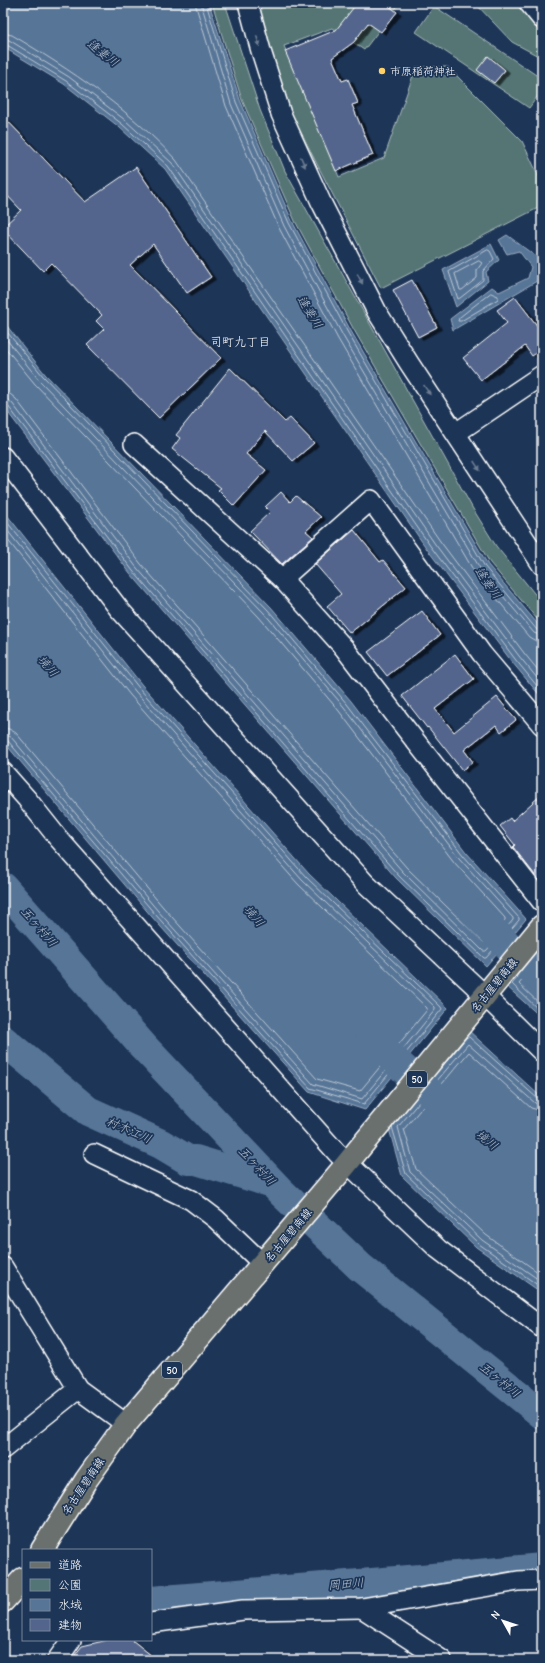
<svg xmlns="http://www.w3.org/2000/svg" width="545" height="1663" viewBox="0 0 545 1663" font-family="'Comic Neue','Klee One',sans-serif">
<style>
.green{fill:#547575;stroke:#aababa}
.water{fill:#577597;stroke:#9aacc1}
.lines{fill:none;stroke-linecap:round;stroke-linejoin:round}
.shore{stroke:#bcc8d5;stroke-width:1}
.river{stroke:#577597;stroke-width:30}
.building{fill:#53658c;stroke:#fff;filter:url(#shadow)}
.street-casing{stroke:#fff;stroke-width:22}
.primary-casing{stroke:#fff;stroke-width:25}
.street{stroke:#1d3557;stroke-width:19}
.primary{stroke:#6b706d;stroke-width:22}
.oneway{fill:#6c7c92}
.poi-dot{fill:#ffd166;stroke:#1d3557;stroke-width:1.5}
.labels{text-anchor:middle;stroke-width:3.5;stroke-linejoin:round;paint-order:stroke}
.shield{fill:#1d3557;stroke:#bbc2cd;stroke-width:1}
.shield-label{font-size:10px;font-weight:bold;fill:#fff}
.poi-label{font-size:11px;fill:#fff;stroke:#1d3557;text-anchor:start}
.street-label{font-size:11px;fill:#fff;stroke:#1d3557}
.water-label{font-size:12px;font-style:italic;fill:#b3c1d0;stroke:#1d3557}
.neighbourhood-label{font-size:12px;fill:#fff;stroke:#1d3557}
</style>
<defs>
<filter id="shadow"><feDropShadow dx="4.5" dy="2.5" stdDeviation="0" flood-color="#0009"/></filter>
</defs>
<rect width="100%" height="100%" fill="#1d3557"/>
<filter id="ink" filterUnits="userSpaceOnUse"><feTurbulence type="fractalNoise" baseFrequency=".025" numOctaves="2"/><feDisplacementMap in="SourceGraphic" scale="8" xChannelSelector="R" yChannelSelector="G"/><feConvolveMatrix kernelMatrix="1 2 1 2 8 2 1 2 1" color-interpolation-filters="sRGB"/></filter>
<g filter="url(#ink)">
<g class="green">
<polygon points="212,3 225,3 260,110 285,171 473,509 496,546 542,603 542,625 490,563 354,330 295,221 242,100"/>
<polygon points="257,3 400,3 364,50 332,28 284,46 339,177 384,158 416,67 448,67 522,141 542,183 542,206 381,288 287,106"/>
<polygon points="475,3 518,3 542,32 542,58 512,42"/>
<polygon points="434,6 542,79 542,90 529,108 416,32"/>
</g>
<g class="water">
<polygon points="3,3 209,3 240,100 292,221 351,331 488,565 542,629 542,698 512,662 427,549 165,169 119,127 64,84 3,47"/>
<polygon points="507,235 542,261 542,278 453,330 450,319 492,287 499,292 528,278 531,267 519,251 507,254 499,240"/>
<polygon points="491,244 499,260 486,272 488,281 456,307 443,270"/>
<polygon points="3,321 45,374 271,607 351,701 466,852 526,919 486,966 396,878 130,573 3,406"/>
<polygon points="3,510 142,685 309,874 448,1008 365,1110 309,1092 152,917 3,741"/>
<polygon points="537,948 542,952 542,1018 505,985"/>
<polygon points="468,1030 542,1098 542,1293 476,1247 402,1176 388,1125"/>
</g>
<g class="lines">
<g class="shore">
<polyline points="195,3 226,106 279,228 338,339 475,573 529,637 536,641 542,642"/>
<polyline points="201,3 231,104 284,226 343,336 481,570 534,633 542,636"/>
<polyline points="206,3 236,102 289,223 348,333 485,567 537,630 542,631"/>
<path d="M3 33 12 35C71 70 129 109 176 160L440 541 524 653 542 675"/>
<polyline points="3,39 9,40 69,77 125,120 172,163 435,544 519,656 542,684"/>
<polyline points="3,44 7,45 66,81 122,124 168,166 431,547 515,659 542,692"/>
<polygon points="488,250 490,251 494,259 483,271 483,280 460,298 458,299 449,272"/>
<polygon points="479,261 482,263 477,270 477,278 462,290 460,290 455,274"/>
<polygon points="491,293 498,296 498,299 461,321 458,321 459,318"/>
<polyline points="3,327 43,376 268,610 347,704 463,855 519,918 519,920 486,958 484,958 399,876 133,571 8,406 3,404"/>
<polyline points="3,335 39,380 264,613 344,707 459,858 513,918 513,920 486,951 483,951 403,872 137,568 12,403 8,400 3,399"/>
<polyline points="3,345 35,384 259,617 339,711 454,862 505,918 505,920 486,942 483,942 407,868 141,564 16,399 10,394 3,393"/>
<polyline points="3,517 139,688 306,877 441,1007 442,1009 364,1104 310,1088 155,914 8,741 3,739"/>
<polyline points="3,525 135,691 302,880 435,1007 435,1010 362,1099 313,1084 158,911 11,737 3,734"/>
<polyline points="3,534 130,695 298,884 427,1008 427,1010 360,1091 317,1079 163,907 16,733 9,729 3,728"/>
<polyline points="542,955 537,955 512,984 542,1013"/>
<polyline points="542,960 538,961 519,984 542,1006"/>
<polyline points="542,966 527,983 542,998"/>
<polyline points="447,1061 467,1037 469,1037 538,1099 542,1100"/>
<polyline points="542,1105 535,1103 468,1044 398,1127 410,1172 482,1240 542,1282"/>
<polyline points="542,1111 531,1108 469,1052 404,1129 416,1169 486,1235 542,1275"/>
<polyline points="392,1127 406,1174 479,1244 542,1288"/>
</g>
<g class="river">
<polyline points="3,887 143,1046 281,1192 360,1267 542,1414"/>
<polyline points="476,914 542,979"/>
<polyline points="370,1038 438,1100"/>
<polyline points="3,1040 88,1111 161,1144 188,1160 196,1160 272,1183"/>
<polyline points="151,1601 433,1578 542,1568"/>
</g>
</g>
<g class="building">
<polygon points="357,3 385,3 397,12 381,32 368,23 354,42 332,58 342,81 348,79 358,103 352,105 373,155 336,171 285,51 336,30"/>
<polygon points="488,56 505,70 494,83 477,70"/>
<polygon points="3,116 85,202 136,167 211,277 187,293 153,244 130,265 221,358 159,418 87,345 104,329 96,321 102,315 51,263 43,271 3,229 3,227 21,210 3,191"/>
<polygon points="412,280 437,327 418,337 393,290"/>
<polygon points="515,297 542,332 542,349 532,356 525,346 481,380 463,358 507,323 497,310"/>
<polygon points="230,368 285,422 290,418 314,443 293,461 265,431 246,454 266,470 234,506 218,490 221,488 172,449 180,438 176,435"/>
<polygon points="281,492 290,502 296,496 321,517 306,531 313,537 282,564 250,531 270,512 265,507"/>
<polygon points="354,530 380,562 383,560 406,587 350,633 327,606 341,594 315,564"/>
<polygon points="422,611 440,635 387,676 368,652"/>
<polygon points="455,654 474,679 435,709 454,732 497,697 516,720 501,732 496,725 464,750 473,762 462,770 428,727 427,728 402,696"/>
<polygon points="542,794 542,884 513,847 515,845 500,826 510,818 512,821"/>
<polygon points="108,1640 132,1640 157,1660 71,1660 82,1646"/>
</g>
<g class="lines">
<g class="street-casing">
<g id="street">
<polyline points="248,3 261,51 281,114 321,202 377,312 409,363 542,565"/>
<polyline points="529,3 542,19"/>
<polyline points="456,433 542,375"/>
<polyline points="134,444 282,579 345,649 406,729 542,902"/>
<polyline points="3,457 119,609 366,884 476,987 542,1052"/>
<polyline points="282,579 371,500 482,654 542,725"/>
<polyline points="3,772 27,799 58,838 337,1153 438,1249 542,1328"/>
<polyline points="94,1154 191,1200 216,1219 263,1264"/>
<polyline points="3,1267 78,1389 126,1424"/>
<polyline points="3,1449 78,1389"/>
<polyline points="362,1608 442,1660"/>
<polyline points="151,1623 243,1610 362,1608 518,1581 542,1580"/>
<polyline points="57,1660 71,1640"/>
</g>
</g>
<g class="primary-casing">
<g id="primary">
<polyline points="42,1550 86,1480 126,1424 340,1172 542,926"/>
<polyline points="3,1601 23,1579"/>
</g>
</g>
<use href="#street" class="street"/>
<use href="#primary" class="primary"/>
</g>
<defs><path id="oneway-solid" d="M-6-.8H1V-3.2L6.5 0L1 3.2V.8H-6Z"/></defs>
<g class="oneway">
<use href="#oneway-solid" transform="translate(258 41) rotate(75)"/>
<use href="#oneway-solid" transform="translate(303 162) rotate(66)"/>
<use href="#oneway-solid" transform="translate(360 279) rotate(62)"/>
<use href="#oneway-solid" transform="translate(427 390) rotate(56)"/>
<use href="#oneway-solid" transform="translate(477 466) rotate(57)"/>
</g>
</g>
<circle class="poi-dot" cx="382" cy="71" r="4"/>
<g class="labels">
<g class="shield">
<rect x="407" y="1071" width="20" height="16" rx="3"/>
<rect x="162" y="1362" width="20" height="16" rx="3"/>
</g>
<g class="shield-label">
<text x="417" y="1083">50</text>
<text x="172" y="1374">50</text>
</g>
<g class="poi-label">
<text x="390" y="75">市原稲荷神社</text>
</g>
<g class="street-label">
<text transform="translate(494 985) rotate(-51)" y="4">名古屋碧南線</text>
<text transform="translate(288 1235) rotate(-50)" y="4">名古屋碧南線</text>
<text transform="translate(83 1486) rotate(-56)" y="4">名古屋碧南線</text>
</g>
<g class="water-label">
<text transform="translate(103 53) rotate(38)" y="4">逢妻川</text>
<text transform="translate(310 312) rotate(58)" y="4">逢妻川</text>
<text transform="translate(488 583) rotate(55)" y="4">逢妻川</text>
<text transform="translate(48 666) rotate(50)" y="4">境川</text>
<text transform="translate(254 916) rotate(50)" y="4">境川</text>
<text transform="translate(39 927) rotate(49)" y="4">五ヶ村川</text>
<text transform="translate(129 1130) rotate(24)" y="4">村木江川</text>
<text transform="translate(487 1140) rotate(38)" y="4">境川</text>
<text transform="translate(257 1166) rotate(47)" y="4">五ヶ村川</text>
<text transform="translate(500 1380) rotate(39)" y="4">五ヶ村川</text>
<text transform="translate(346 1584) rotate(-5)" y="4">岡田川</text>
</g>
<g class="neighbourhood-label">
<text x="240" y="346">司町九丁目</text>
</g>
</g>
<rect width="545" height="1663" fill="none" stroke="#1d3557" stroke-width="16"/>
<rect x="8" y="8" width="529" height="1647" fill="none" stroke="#fff" stroke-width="1.5" filter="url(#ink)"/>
<rect x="22" y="1549" width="130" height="92" fill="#1d3557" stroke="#77869a"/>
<rect x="30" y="1562" width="20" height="6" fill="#6b706d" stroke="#77869a"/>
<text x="58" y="1569" font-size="12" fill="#ffffff">道路</text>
<rect x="30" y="1579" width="20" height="12" fill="#547575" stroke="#77869a"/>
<text x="58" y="1589" font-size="12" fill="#ffffff">公園</text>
<rect x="30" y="1599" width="20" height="12" fill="#577597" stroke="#77869a"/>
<text x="58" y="1609" font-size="12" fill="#ffffff">水域</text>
<rect x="30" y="1619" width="20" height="12" fill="#53658c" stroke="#77869a"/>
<text x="58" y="1629" font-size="12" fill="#ffffff">建物</text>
<g transform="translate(503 1621) rotate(309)" stroke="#1d3557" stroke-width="3" paint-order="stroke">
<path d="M0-3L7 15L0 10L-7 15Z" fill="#ffffff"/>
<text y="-6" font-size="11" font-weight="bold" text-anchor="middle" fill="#ffffff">N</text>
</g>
</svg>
